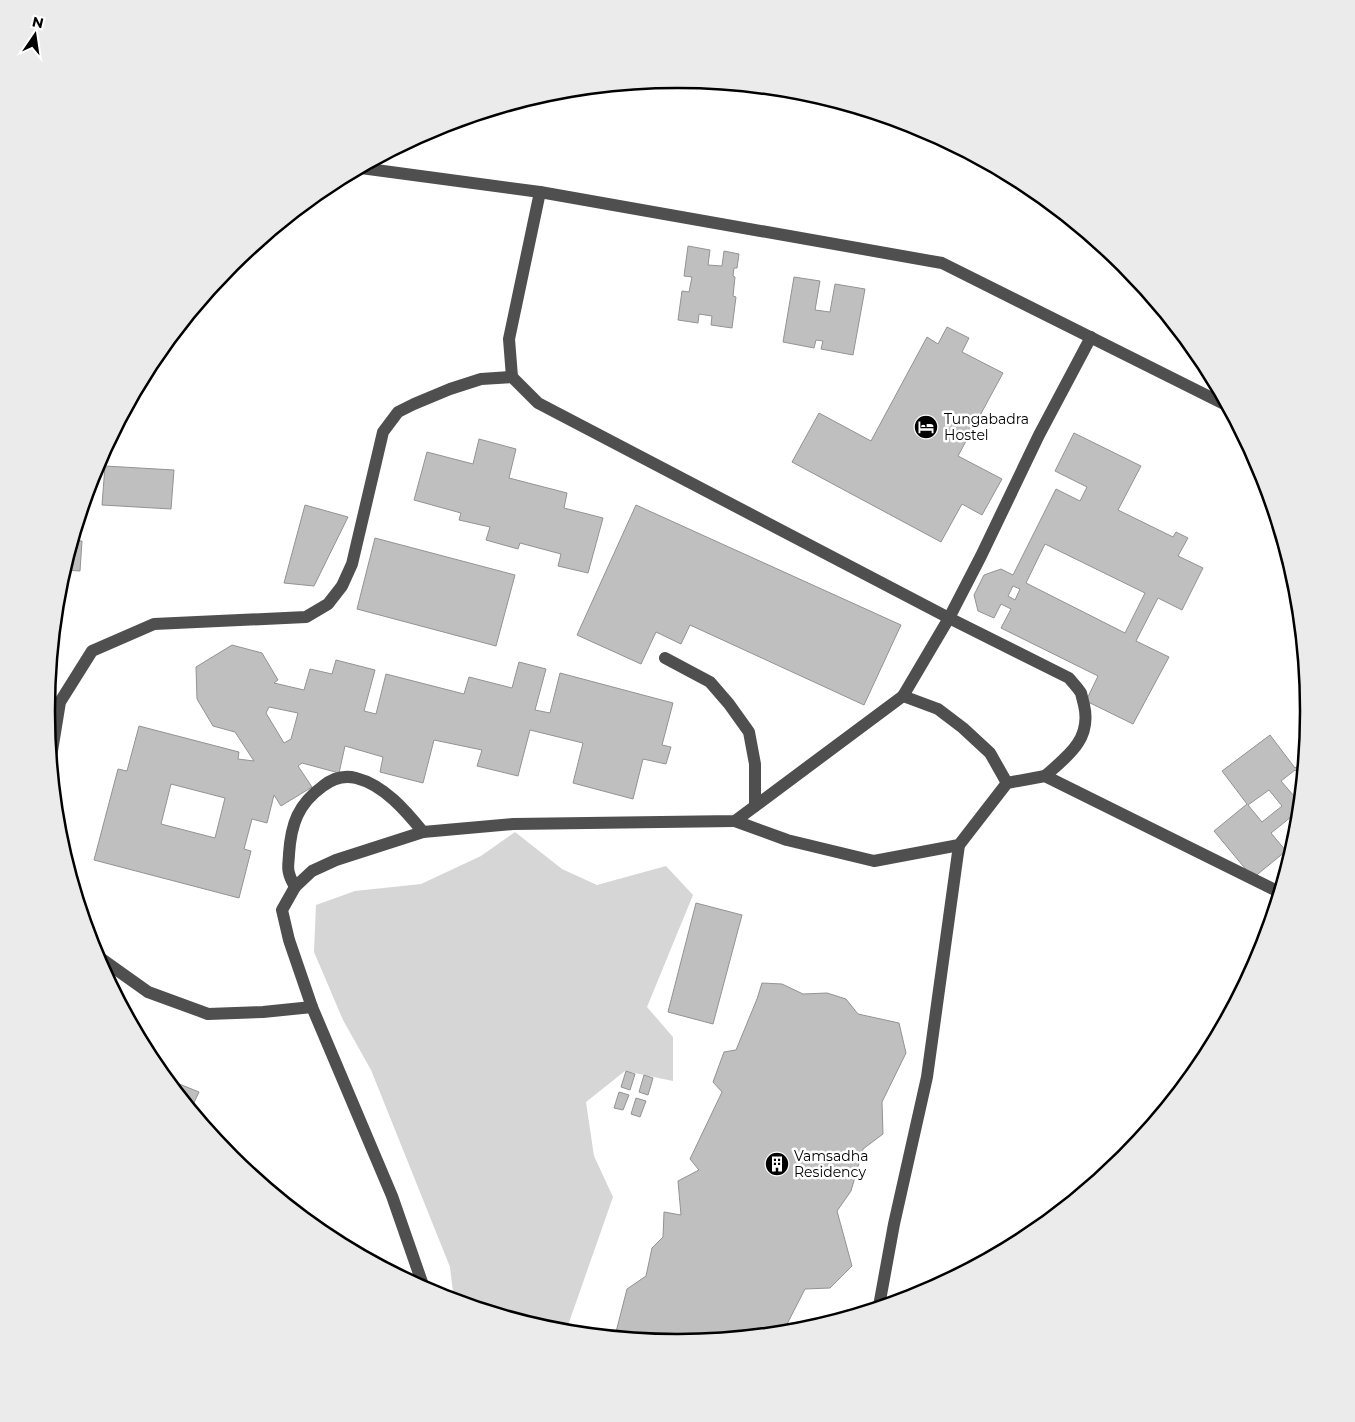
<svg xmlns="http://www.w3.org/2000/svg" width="1355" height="1422" viewBox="0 0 1355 1422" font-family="Montserrat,sans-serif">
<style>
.green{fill:#d6d6d6}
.building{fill:#bfbfbf;stroke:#939393;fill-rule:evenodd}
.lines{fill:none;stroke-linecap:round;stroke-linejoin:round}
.minor{stroke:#4f4f4f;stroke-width:12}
.labels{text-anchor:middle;stroke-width:5;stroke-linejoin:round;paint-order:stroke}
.poi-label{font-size:14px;fill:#000;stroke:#fff;text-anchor:start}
.rim{fill:none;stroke:#000;stroke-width:2.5}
</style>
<rect width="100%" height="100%" fill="#fff"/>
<polygon class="green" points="515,832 562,869 597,885 666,866 693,895 647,1007 673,1037 673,1081 625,1071 586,1102 594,1156 613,1197 566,1331 554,1330 454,1300 450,1267 371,1070 343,1020 314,952 316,905 355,891 421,884 481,856"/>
<g class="building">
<polygon points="688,246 710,250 708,265 722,266 724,251 739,254 737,268 734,268 733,276 735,277 733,296 736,297 732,328 711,325 712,316 699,314 698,323 678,320 682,291 689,292 692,277 684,276"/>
<polygon points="794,277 820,281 815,310 830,312 835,284 865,289 853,355 821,349 823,341 816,340 814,348 783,342"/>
<polygon points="947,327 969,338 962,352 1003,373 958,456 1002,479 982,515 962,504 941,542 792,462 819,413 871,441 927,337 938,344"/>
<path d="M1074 433 1141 466 1118 510 1173 537 1176 532 1188 538 1178 556 1203 568 1182 610 1158 598 1136 641 1169 657 1133 724 1086 701 1098 676 1001 628 1011 609 1001 604 994 618 978 611 974 595 984 575 1001 569 1013 575 1056 489 1080 501 1087 487 1055 471ZM1045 544 1145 593 1125 633 1026 583ZM1013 586 1020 589 1015 600 1008 596Z"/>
<polygon points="479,439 516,449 509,478 567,493 564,508 603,518 588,573 558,566 561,554 520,543 518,549 486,540 490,527 459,520 461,513 414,500 427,452 473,464"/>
<polygon points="105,466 174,470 171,509 102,505"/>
<polygon points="305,505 348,517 314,586 284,583"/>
<polygon points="636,505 901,625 864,705 690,625 681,644 656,632 641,664 577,635"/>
<polygon points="375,538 515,575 496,646 357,609"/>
<polygon points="73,540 82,541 80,571 64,570"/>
<path d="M232 645 262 653 278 680 274 683 304 690 310 669 332 674 336 660 375 670 364 711 376 714 386 674 464 694 469 677 512 688 519 662 546 669 535 710 550 713 560 673 673 703 662 745 671 747 666 764 643 759 633 799 573 783 583 743 530 730 518 776 477 766 482 750 434 740 423 783 380 772 383 757 345 746 339 773 302 763 298 766 312 787 281 806 274 795 267 823 252 819 244 849 251 851 239 898 94 860 118 769 127 771 139 726 239 752 238 759 254 761 235 732 213 726 197 699 196 667ZM269 707 298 713 291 739 284 743 266 713ZM171 784 225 798 215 838 161 824Z"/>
<path d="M1270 735 1295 768 1304 760 1302 778 1295 770 1281 781 1294 796 1301 790 1298 825 1291 817 1271 833 1286 851 1253 878 1214 831 1247 804 1222 771ZM1269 790 1282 806 1262 822 1248 805Z"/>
<polygon points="696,903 742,915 713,1024 668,1012"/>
<polygon points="762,983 782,984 803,994 827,993 846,999 858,1014 899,1023 906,1053 882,1102 883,1134 863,1149 851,1191 837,1211 852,1266 830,1288 805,1289 783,1332 677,1342 615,1336 627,1289 646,1276 652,1248 663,1237 664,1212 681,1215 678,1181 699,1170 690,1159 722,1092 713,1082 724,1052 736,1050 757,999"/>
<polygon points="626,1071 635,1074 630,1090 621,1087"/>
<polygon points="644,1075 653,1078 648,1095 639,1092"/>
<polygon points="167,1079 199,1092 191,1109"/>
<polygon points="619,1092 629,1095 623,1110 614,1108"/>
<polygon points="636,1098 646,1101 640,1117 631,1114"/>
</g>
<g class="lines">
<g class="minor">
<path d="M361 168 540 192 509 339 512 377 538 403 949 618 1069 678C1072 682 1078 688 1081 693 1082 697 1083 701 1084 705 1092 739 1068 756 1045 776"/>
<polyline points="540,192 942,263 1226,405"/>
<polyline points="665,658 710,682 729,704 749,732 755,764 755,806"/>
<polyline points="903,696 938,709 963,728 990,753 1007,783"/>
<polyline points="51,757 60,702 92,651 154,624 306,617 328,604 342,586 352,564 383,432 398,412 414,404 450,389 481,379 512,377"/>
<polyline points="735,821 787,840 874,861 959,845 1007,783 1045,776 1279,892"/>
<path d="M295 887C293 883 290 878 289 873 287 868 289 860 289 854 291 824 298 804 323 786 332 779 344 775 356 778 384 785 406 811 423 832"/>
<polyline points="81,910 96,955 148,992 208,1014 263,1012 312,1007"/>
<polyline points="424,1288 392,1196 312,1007 289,940 282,910 295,887 312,871 336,860 423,832 513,824 735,821 903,696 949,618 981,556 1039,435 1091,337"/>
<polyline points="879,1306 894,1224 927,1077 959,845"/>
</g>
</g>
<defs>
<g id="hotel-disc" transform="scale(1.25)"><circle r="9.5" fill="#000" stroke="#fff"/><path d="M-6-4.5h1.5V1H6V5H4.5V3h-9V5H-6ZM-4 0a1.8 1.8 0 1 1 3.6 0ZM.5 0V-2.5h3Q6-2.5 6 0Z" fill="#fff"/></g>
<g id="building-disc" transform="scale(1.25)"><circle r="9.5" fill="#000" stroke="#fff"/><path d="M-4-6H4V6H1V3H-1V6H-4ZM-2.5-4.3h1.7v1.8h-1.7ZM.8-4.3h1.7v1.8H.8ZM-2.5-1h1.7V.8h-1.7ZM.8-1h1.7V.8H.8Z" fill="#fff"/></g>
</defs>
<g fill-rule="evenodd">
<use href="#hotel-disc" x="926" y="427"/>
<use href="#building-disc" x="777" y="1164"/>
</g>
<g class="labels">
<g class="poi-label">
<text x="944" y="424">Tungabadra<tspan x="944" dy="16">Hostel</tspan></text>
<text x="794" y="1161">Vamsadha<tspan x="794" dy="16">Residency</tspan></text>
</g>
</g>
<path d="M0 0H1355V1422H0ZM677 88H678A622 622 0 0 1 1300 710V712A622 622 0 0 1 678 1334H677A622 622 0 0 1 55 712V710A622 622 0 0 1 677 88Z" fill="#ebebeb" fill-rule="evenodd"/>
<path class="rim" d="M677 88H678A622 622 0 0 1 1300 710V712A622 622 0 0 1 678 1334H677A622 622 0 0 1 55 712V710A622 622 0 0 1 677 88Z"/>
<g transform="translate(35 35) rotate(13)" stroke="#ffffff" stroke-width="4" paint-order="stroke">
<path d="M0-4L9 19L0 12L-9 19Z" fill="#000000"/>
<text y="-8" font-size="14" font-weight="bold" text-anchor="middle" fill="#000000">N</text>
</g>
</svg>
